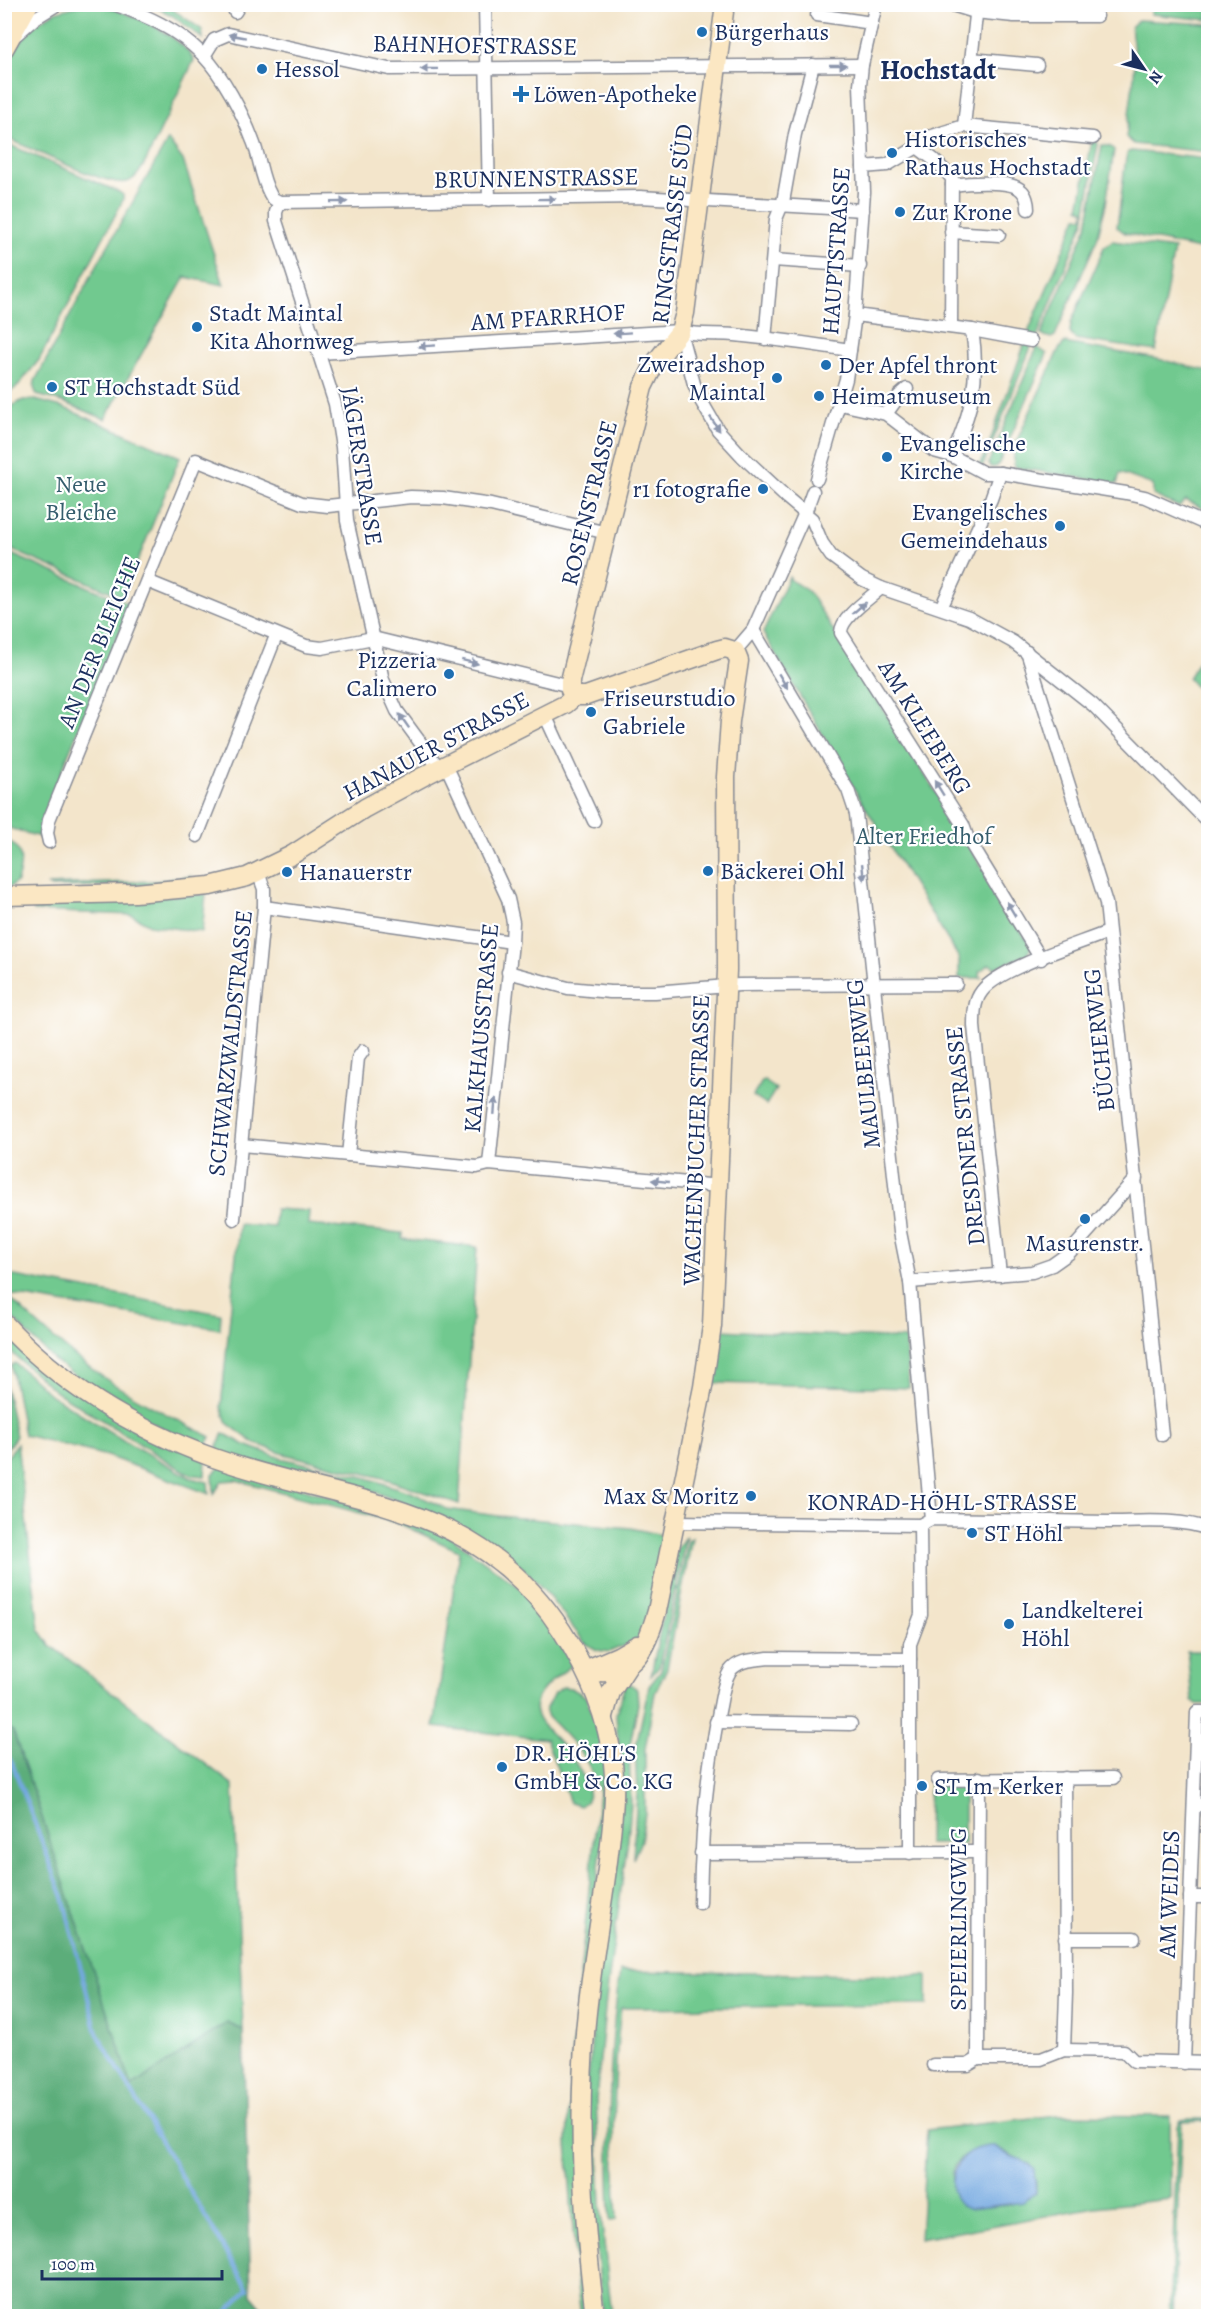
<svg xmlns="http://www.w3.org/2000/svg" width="1213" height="2321" viewBox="0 0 1213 2321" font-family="Alegreya,serif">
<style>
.green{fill:#71c98f;stroke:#467c76;stroke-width:1.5;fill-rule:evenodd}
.forest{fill:#5cad7a;stroke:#3c6e6c;stroke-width:1.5}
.water{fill:#73a8e0;stroke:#476c9f;stroke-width:1.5}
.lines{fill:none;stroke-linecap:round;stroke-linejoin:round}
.stream{stroke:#73a8e0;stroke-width:4}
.street-casing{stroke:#878a94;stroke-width:15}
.secondary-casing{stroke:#878a94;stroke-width:21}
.street{stroke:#fff;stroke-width:12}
.secondary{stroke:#fbe7c3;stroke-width:18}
.oneway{fill:#8d97ae}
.poi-dot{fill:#1f6fb2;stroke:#fff;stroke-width:2}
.labels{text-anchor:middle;stroke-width:4.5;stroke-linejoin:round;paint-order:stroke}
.poi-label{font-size:24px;fill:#1b2f5e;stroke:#fff;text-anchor:start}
.street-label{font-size:24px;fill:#1b2f5e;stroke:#fff}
.park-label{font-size:24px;fill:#355d6d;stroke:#fff}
.quarter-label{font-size:27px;font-weight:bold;fill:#1b2f5e;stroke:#fff}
</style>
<rect width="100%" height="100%" fill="#fff"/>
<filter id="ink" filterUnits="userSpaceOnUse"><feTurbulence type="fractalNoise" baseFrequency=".0167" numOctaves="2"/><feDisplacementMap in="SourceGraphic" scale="12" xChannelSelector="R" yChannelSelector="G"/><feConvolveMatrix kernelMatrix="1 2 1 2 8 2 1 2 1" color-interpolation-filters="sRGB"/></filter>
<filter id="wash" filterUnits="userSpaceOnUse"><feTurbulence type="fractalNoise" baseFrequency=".008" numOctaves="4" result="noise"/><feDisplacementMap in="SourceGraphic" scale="24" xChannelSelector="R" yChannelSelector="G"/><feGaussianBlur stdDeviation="1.35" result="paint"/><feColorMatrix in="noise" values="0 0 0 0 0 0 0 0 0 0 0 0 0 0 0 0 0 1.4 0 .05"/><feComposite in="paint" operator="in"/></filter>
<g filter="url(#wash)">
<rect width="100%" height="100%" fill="#f3e5cb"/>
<g class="green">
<path d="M80 5C86 5 92 4 98 5 126 11 180 34 194 60L146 161C141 169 137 179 127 182 107 187 28 147 5 137L4 65 27 33 37 23 55 12Z"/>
<polygon points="151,5 166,5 202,30 203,39 173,16"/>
<polygon points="1152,5 1208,5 1208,20 1151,14"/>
<polygon points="1138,20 1208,24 1208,152 1134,144 1126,137 1134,77 1135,60 1131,27"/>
<polygon points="168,140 183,160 224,285 185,277 105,419 63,402 37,395 34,388 35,381 97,265"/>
<polygon points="1092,141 1096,141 1098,144 1084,221 1037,337 1027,335 1077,217 1082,217 1085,214 1084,210 1079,208"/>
<polygon points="5,143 119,192 123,195 123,200 39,360 18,386 5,396"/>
<polygon points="1102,145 1111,147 1114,150 1106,204 1097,239 1055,336 1051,338 1041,335 1087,226"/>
<polygon points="1132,151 1208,159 1208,251 1125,233 1117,227 1126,158 1128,152"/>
<polygon points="1112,241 1174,249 1156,351 1075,339 1070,333 1071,323 1104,247"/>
<polygon points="1025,343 1031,347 983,465 979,466 988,447"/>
<polygon points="1064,343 1158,359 1208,371 1208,511 1186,500 1179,507 1153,495 1153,485 1120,473 1117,484 1014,467 1014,447 1058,351"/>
<polygon points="1037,347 1047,354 999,463 995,467 991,467 988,464"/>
<polygon points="23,400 36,400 62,407 180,457 123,597 5,547 5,410"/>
<polygon points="4,551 131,605 67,757 40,837 5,827"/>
<polygon points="789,577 791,580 809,592 954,821 1031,947 1027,955 994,968 990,964 979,972 981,978 959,978 959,958 861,800 763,633"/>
<polygon points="1208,646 1208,701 1188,678"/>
<path d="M5 839C25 849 22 863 17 882L5 890Z"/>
<polygon points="191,876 192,881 158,885 51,887 47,885 157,881"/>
<polygon points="206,894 202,932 150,925 132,915 34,911 34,902"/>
<polygon points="763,1080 776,1089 766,1105 753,1096"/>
<polygon points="275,1209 309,1211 308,1225 402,1233 402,1239 477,1247 459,1504 383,1478 284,1454 254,1443 227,1423 221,1407 239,1224 274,1227"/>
<path d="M4 1274 221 1314 220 1329 5 1294C36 1323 67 1352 103 1377 137 1400 174 1418 211 1437L205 1448 123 1409 55 1361 5 1311Z"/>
<polygon points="4,1328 28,1353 206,1460 205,1476 192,1475 172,1464 55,1391 5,1347"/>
<polygon points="721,1330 906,1339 909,1388 713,1383"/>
<polygon points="15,1363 51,1395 123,1440 191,1478 208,1482 209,1494 107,1456 24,1435 11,1366"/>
<polygon points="5,1385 16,1436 5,1452 4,1452"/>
<polygon points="223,1433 245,1445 281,1458 364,1477 413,1493 447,1509 498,1516 631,1528 667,1536 649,1624 635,1641 609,1652 597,1650 585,1643 544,1590 525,1570 484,1539 452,1522 375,1492 234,1458 216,1451"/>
<polygon points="17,1443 39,1629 50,1645 233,1785 243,2030 227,2023 132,2087 13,1731 5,1727 4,1462"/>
<path d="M221 1466 308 1490 445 1533 522 1589 574 1664C563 1672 539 1688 536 1703 535 1707 535 1712 537 1716 540 1725 549 1731 555 1738 569 1752 581 1767 587 1787 590 1797 589 1801 580 1806L570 1803 546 1739 434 1727 459 1551 398 1523 236 1480 222 1481 214 1494 213 1474Z"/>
<polygon points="686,1536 659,1667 651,1676 676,1550"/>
<polygon points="692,1538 667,1668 655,1693 645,1749 645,1813 641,1841 633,1859 637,1791 635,1750 649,1686 661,1671 688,1541"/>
<polygon points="1187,1651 1208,1651 1208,1704 1197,1704 1192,1700"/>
<polygon points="630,1684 637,1689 638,1704 629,1750 631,1804 628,1839 606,1999 596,2100 602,2224 612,2316 603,2316 588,2157 587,2091 618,1742 616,1714 625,1685"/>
<path d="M563 1687 571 1688 585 1696 592 1711 601 1739 609 1782 585 1985 589 2316H581L577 2287 567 2142 571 2062 599 1793C592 1760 571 1740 548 1717L545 1710 554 1693Z"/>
<polygon points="929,1782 964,1782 964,1844 928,1844"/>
<path d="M620 1971 927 1976V2005L621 2008C612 2079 613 2149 617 2220L610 2221C608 2137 608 2054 620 1971Z"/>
<path d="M1057 2115 1170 2116V2199L1095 2207 920 2239 927 2130ZM993 2146 1030 2165 1036 2181V2193L1008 2205 969 2209C965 2201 956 2193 953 2184 945 2161 975 2146 993 2146Z"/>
<polygon points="1188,2119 1208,2119 1208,2121 1182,2122 1173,2316 1170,2316 1178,2126 1181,2120"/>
</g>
<polygon class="forest" points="5,1727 13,1731 132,2086 227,2023 243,2030 251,2295 269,2316 5,2316"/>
<path class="water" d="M993 2146 1010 2156 1022 2160 1034 2169 1036 2193 1023 2202 969 2209C942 2204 945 2147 993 2146Z"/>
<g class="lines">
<polyline class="stream" points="4,1751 12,1763 63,1897 97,2033 248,2289 223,2316"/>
</g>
</g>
<g filter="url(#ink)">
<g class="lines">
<g class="street-casing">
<g id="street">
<path d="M114 4C147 16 177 29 202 54 224 77 242 112 253 141 260 158 261 178 270 194 272 199 275 200 280 202L640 197 863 210"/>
<polyline points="485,4 489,200"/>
<polyline points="949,4 975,12 1014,16 1097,16"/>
<polyline points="235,12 240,4"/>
<polyline points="817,15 872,23"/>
<polyline points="17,34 34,19 58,4"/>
<polyline points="204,56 214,40 228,34 389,69 862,65"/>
<polyline points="971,59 1037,65"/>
<polyline points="964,126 977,6"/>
<polyline points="917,147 933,159 952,178 951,327"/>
<polyline points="863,167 887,165 917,147 929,137 964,126 1093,138"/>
<path d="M952 185C966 183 1012 179 1022 191 1026 195 1028 203 1028 209"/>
<polyline points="280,202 276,212 276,221 335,404 342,447 347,521 383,680 397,711 439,768"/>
<polyline points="951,232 999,235"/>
<polyline points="773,260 860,266"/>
<polyline points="855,315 972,330 1031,341"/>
<polyline points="680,331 694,384 700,399 718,430 742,456 787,498 812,519 822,543 831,556 862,579 881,588 969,618 1013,642 1093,705 1208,822"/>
<polyline points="765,339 776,219 783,202 795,134 813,65"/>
<path d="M319 353 680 331C698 336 717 333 735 335 774 339 812 344 850 350"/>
<polyline points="840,404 886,414 934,451 952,456 984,473 1000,473 1126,493 1145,497 1208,525"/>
<polyline points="886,414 899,396 907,389"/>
<path d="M952 456C972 411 980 379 972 330"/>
<polyline points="817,479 846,379 855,315 864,192 860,85 862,65 876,4"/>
<polyline points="147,581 306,646 322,648 373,638 570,686"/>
<path d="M881 588C870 598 840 618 841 633L963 825 968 839 1041 959"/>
<polyline points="941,608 991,499 1000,473"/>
<polyline points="753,630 848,790 856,814 900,1232 910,1282 931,1519"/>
<polyline points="735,651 753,630 805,513 813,491"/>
<polyline points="1027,652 1106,903 1162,1435"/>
<polyline points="545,715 594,821"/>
<polyline points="446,765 508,899 513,922 512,942 489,1164"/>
<polyline points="197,836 276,636"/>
<polyline points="49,842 47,833 49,820 196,460 302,503 328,506 411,497 443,498 491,505 607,533"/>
<polyline points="264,907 512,942"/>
<polyline points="508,972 568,988 610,992 655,992 739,985 956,984"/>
<polyline points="241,1145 477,1167 489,1164 719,1186"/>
<polyline points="348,1155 358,1058 363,1051"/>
<polyline points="234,1219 264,907 264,889 258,872"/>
<path d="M1000 1275 974 1026C974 1014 974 1001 982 991 999 968 1079 944 1108 932"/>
<polyline points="910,1282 1032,1272 1052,1265 1069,1253 1136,1178"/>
<path d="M675 1522 920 1525 931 1519C990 1520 1049 1521 1107 1522 1139 1522 1179 1518 1208 1529"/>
<polyline points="716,1722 851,1724"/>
<polyline points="938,1780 1113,1778"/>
<polyline points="1194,1805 1208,1805"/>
<polyline points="701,1853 979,1852"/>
<polyline points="910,1853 910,1644 921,1615 920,1525"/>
<polyline points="1190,1897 1208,1897"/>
<path d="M700 1903C701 1838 706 1774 719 1711 722 1698 723 1682 730 1671 739 1659 755 1660 768 1658L910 1659"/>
<polyline points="1065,1938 1134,1938"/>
<polyline points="1064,2050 1066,1993 1065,1778"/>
<polyline points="978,2059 979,1778"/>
<polyline points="1184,2063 1197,1712 1208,1712"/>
<polyline points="933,2065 968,2065 978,2059 1041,2059 1064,2050 1124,2051 1134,2061 1208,2063"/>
</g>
</g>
<g class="secondary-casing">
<g id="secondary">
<polyline points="4,22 13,4"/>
<polyline points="4,49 29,4"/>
<polyline points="575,696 570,690 570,681 643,387 655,363 680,331 685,313 725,4"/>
<path d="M4 896 135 893 210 886 247 877 292 855 365 808 424 776 566 704 575 696H586L717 650 725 648 735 651 739 661 730 721 726 777 727 970 712 1326 703 1387 657 1611C646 1650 632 1681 585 1670"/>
<path d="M4 1323C62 1386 134 1429 214 1458 347 1505 476 1498 562 1631 588 1671 607 1714 613 1763 616 1789 613 1817 610 1844 604 1900 593 1956 587 2012 576 2114 583 2215 595 2316"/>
<polyline points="585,1670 618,1656 637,1645"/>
<polyline points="604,1716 611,1692 628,1666"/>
</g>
</g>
<use href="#street" class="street"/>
<use href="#secondary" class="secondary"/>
</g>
<defs><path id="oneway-solid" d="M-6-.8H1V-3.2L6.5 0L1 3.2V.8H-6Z" transform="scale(1.5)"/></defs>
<g class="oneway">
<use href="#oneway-solid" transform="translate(237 36) rotate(-170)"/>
<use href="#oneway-solid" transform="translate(838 65)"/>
<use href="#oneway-solid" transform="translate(429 69) rotate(179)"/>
<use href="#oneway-solid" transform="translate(547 199) rotate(-1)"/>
<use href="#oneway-solid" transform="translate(339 202) rotate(-1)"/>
<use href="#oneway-solid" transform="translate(622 333) rotate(176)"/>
<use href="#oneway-solid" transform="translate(427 346) rotate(176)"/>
<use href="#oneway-solid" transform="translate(715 424) rotate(56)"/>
<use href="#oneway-solid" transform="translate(859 608) rotate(-41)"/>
<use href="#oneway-solid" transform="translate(470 662) rotate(14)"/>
<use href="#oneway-solid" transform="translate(783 681) rotate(59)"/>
<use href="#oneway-solid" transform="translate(404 721) rotate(-125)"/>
<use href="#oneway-solid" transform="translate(939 788) rotate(-122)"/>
<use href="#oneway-solid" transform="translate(863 872) rotate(84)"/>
<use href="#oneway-solid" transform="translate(1011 909) rotate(-121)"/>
<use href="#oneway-solid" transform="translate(495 1106) rotate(-85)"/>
<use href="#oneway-solid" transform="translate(660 1181) rotate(-174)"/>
</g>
</g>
<g class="poi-dot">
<circle cx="702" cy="32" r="6"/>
<circle cx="262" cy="69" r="6"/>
<path d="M518 85h6v6h6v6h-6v6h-6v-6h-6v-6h6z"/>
<circle cx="892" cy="153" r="6"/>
<circle cx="900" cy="212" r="6"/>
<circle cx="197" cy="327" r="6"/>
<circle cx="826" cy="365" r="6"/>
<circle cx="777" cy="378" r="6"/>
<circle cx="52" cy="387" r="6"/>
<circle cx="819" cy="396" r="6"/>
<circle cx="887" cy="457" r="6"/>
<circle cx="763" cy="489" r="6"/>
<circle cx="1060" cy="526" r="6"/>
<circle cx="449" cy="674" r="6"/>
<circle cx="591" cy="712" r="6"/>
<circle cx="708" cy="871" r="6"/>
<circle cx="287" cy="872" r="6"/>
<circle cx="1085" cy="1219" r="6"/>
<circle cx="751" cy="1496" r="6"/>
<circle cx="972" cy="1533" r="6"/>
<circle cx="1009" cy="1624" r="6"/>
<circle cx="502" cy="1767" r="6"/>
<circle cx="922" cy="1786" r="6"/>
</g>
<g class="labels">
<g class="poi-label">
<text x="714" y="40">Bürgerhaus</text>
<text x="274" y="77">Hessol</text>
<text x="533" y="102">Löwen-Apotheke</text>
<text x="904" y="147">Historisches<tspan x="904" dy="28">Rathaus Hochstadt</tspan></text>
<text x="912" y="220">Zur Krone</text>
<text x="209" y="321">Stadt Maintal<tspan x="209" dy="28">Kita Ahornweg</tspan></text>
<text x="765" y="372" text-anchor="end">Zweiradshop<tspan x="765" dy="28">Maintal</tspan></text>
<text x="838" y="373">Der Apfel thront</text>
<text x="64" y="395">ST Hochstadt Süd</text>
<text x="831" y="404">Heimatmuseum</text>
<text x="899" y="451">Evangelische<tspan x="899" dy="28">Kirche</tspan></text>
<text x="751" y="497" text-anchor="end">r1 fotografie</text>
<text x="1048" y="520" text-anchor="end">Evangelisches<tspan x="1048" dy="28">Gemeindehaus</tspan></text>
<text x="437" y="668" text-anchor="end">Pizzeria<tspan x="437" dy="28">Calimero</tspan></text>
<text x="603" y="706">Friseurstudio<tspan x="603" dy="28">Gabriele</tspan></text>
<text x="720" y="879">Bäckerei Ohl</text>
<text x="299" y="880">Hanauerstr</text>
<text x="1085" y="1251" text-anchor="middle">Masurenstr.</text>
<text x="739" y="1504" text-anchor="end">Max &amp; Moritz</text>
<text x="984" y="1541">ST Höhl</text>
<text x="1021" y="1618">Landkelterei<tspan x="1021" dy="28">Höhl</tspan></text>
<text x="514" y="1761">DR. HÖHL'S<tspan x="514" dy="28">GmbH &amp; Co. KG</tspan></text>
<text x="934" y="1794">ST Im Kerker</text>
</g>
<g class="street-label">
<text transform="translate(475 45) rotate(1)" y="8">BAHNHOFSTRASSE</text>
<text transform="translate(536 178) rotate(-1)" y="8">BRUNNENSTRASSE</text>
<text transform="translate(672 224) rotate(-83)" y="8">RINGSTRASSE SÜD</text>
<text transform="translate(836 251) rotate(-86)" y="8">HAUPTSTRASSE</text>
<text transform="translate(548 317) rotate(-4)" y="8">AM PFARRHOF</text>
<text transform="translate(362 466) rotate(81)" y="8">JÄGERSTRASSE</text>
<text transform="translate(589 503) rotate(-76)" y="8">ROSENSTRASSE</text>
<text transform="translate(99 642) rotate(-68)" y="8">AN DER BLEICHE</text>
<text transform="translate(925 727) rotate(58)" y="8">AM KLEEBERG</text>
<text transform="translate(436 746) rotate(-28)" y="8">HANAUER STRASSE</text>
<text transform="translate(481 1028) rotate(-85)" y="8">KALKHAUSSTRASSE</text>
<text transform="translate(1099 1040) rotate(-96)" y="8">BÜCHERWEG</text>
<text transform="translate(230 1043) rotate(-84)" y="8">SCHWARZWALDSTRASSE</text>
<text transform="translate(863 1064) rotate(-96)" y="8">MAULBEERWEG</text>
<text transform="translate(965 1136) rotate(-96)" y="8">DRESDNER STRASSE</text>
<text transform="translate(696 1140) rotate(-88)" y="8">WACHENBUCHER STRASSE</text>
<text x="942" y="1510">KONRAD-HÖHL-STRASSE</text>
<text transform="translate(1169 1894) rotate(-88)" y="8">AM WEIDES</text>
<text transform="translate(958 1919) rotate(-90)" y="8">SPEIERLINGWEG</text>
</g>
<g class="park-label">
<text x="81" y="492">Neue<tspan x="81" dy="28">Bleiche</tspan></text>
<text x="924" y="844">Alter Friedhof</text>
</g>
<g class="quarter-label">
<text x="938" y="79">Hochstadt</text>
</g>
</g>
<rect width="1213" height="2321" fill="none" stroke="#fff" stroke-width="24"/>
<g transform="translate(1144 69) rotate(125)" stroke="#ffffff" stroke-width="4.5" paint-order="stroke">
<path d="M0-4.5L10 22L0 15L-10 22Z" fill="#1b2f5e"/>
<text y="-9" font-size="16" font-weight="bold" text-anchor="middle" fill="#1b2f5e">N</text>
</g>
<path d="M42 2270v9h180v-9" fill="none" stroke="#1b2f5e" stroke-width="3"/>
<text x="51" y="2270" font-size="18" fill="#1b2f5e" stroke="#ffffff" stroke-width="4.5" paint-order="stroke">100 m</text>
</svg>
